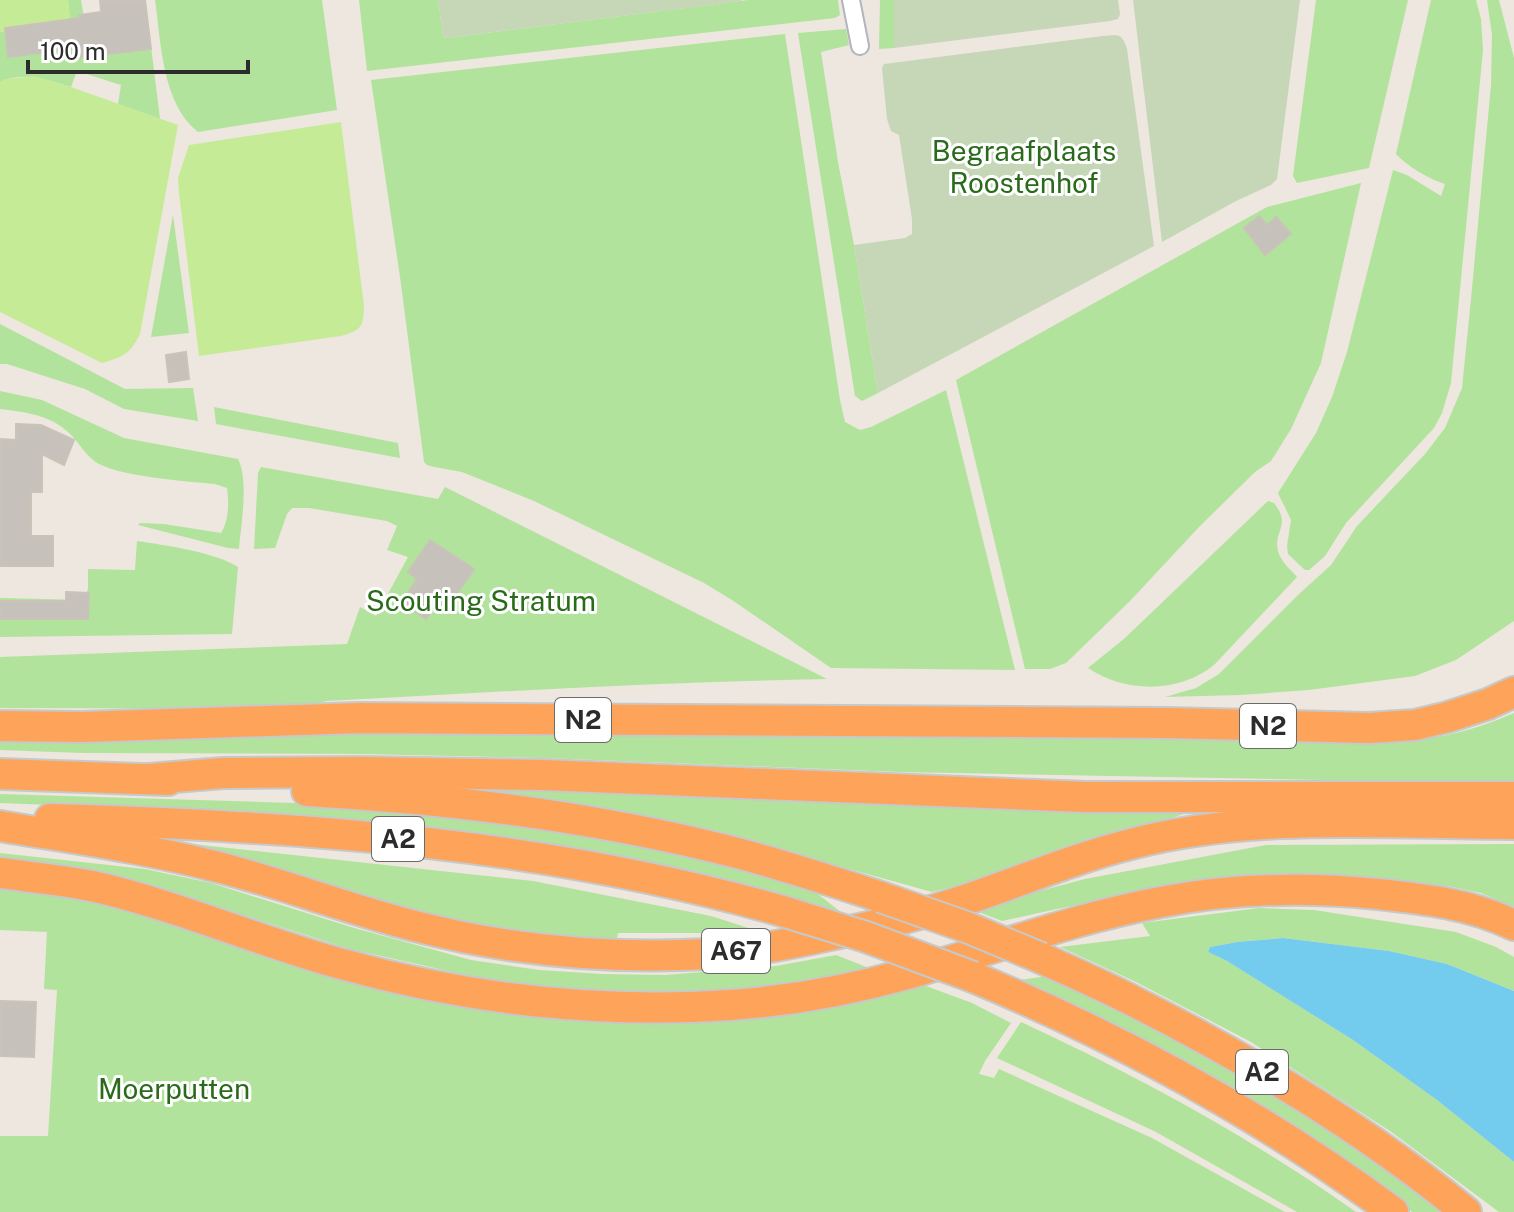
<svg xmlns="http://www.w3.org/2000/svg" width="1514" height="1212" viewBox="0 0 1514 1212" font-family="'Public Sans',sans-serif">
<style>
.green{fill:#b2e39c}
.cemetery{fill:#c5d7b6}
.pitch{fill:#c6eb97}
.water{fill:#73cbee}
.building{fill:#c6c1ba;stroke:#c9c3b8;stroke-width:2}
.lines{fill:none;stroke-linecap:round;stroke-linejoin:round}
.street-casing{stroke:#b2b4bf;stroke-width:20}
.highway-casing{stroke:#c8c8c8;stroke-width:34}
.street{stroke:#fff;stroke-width:16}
.highway{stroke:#fda45a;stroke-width:30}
.highway-bridge-casing{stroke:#c8c8c8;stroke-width:34;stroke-linecap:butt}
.highway-bridge{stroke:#fda45a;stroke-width:30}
.labels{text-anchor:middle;stroke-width:6;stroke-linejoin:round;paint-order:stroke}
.shield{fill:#fff;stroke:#6b6b6b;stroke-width:2}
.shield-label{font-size:26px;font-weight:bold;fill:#2c2c2c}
.park-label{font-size:28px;fill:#2a6a1b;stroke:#fff}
</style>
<rect width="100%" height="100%" fill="#ede7df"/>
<g class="green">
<path d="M68 0H81L88 42 149 30 160 119 118 104 121 85 77 71 71 87C47 80 24 71 0 82V32L70 25Z"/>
<path d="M155 0H322L337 110 198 132C162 104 161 42 155 0Z"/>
<polygon points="359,0 438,0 443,36 447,38 748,0 838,0 840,15 835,18 367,71"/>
<polygon points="880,0 894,0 894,48 879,49"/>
<polygon points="1316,0 1408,0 1369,168 1297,183 1293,176"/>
<path d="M1431 0H1476L1481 19 1483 50 1451 383 1442 413 1434 428 1346 523 1325 556 1309 570H1305L1288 554 1287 546 1291 520 1278 493 1316 433 1332 397 1347 352 1393 170 1407 175 1441 196 1445 184C1429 179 1407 166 1396 154Z"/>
<polygon points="1487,0 1499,0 1514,58 1514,621 1456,660 1415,676 1309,690 1240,695 1165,697 1196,688 1219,674 1298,595 1331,565 1357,526 1425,454 1445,428 1462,388 1471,299 1491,85 1492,35"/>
<polygon points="846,29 849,45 821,52 838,162 854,245 878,393 862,401 855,396 798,33"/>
<polygon points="785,34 840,400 845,422 860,430 871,427 946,390 1015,670 831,668 732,600 704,583 534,501 462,472 434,467 427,465 424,462 401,284 371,80"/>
<polygon points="1361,183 1321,363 1291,429 1271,461 1255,472 1199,527 1130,601 1066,663 1050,669 1025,669 956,380 1267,207"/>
<polygon points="173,215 189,333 151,337"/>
<polygon points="0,324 125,389 193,388 198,421 124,409 85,389 7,364 0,364"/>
<path d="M0 391 42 400 124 438 238 459C249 481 241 524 239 549L228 548 138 525 140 523 164 524 221 533C229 521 229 502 227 488L215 484C184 481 125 477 99 464 88 458 81 446 73 437 55 416 27 412 0 409Z"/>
<polygon points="214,407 398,443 400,458 216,424"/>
<path d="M261 467 438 499 445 487 827 679C660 682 494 692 327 701L294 709 0 708V657L347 644 360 607 376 616 408 557 387 550 397 526 387 521 309 508H292L287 514 275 548 254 549 258 473Z"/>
<path d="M1268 501 1274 503C1292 526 1273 530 1278 551 1281 562 1290 569 1297 577L1215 664C1180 694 1125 693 1088 668L1125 638Z"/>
<path d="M137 541C164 545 215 552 238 567L232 634 0 637V598L85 600 88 588V569L135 570Z"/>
<path d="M1514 713V781L1427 782 899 772 545 758 361 754 82 753 0 750V734C121 732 242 727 364 727 706 728 1049 738 1391 742 1435 740 1474 731 1514 713Z"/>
<polygon points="437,784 1126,812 1186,813 1115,839 1015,865 964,884 932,892 745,840 644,817 544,799"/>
<polygon points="0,794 358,805 542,824 801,881 842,913 726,884 76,806 0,803"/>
<polygon points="146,839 533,881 711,916 764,933 618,933 616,943 483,933"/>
<polygon points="1514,844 1514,907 1481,893 1448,886 1402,883 1361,876 1282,874 1224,877 1153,888 1002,921 971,909 1085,879 1266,845"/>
<polygon points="0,853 145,869 211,883 351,927 471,960 539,970 602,974 665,975 776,966 836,955 869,968 783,985 729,991 667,992 539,987 470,976 350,949 146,884 77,869 0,858"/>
<polygon points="0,886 90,900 152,914 437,1001 541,1017 816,1008 926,986 972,1003 1011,1023 985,1061 979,1074 994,1078 999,1069 1152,1138 1285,1212 0,1212 0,1136 48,1136 57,990 44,989 47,932 0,930"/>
<polygon points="1259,908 1314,910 1456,932 1496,947 1514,957 1514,991 1447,964 1389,951 1283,938 1237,942 1210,947 1208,952 1227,961 1353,1040 1437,1100 1514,1162 1514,1212 1499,1212 1390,1131 1251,1042 1136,982 1060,947 1150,936 1142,923"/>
<polygon points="1048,976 1123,1011 1314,1118 1447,1212 1412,1212 1358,1173 1013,981"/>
<path d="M1021 1022C1138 1076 1250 1137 1356 1212H1297L1156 1132 997 1058Z"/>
</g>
<g class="cemetery">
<polygon points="438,0 741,0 741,1 447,38 443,36"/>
<polygon points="894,0 1118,0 1120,14 1118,19 1110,21 894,48"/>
<polygon points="1133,0 1300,0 1277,179 1271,185 1236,201 1162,242"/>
<path d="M1103 36C1119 35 1122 33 1127 49L1154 246 878 393 854 245 905 238 912 234V219L899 135 891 131 887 119 882 68 884 64Z"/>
</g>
<g class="pitch">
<polygon points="0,0 68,0 71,24 0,32"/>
<path d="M35 76 71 87 178 125 140 334C130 354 123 357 102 363L0 312V82L5 79Z"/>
<path d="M341 122 364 306C363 327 362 330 341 336L199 356 179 193 178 178 189 145Z"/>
</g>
<polygon class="water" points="1283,938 1389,951 1447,964 1514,991 1514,1162 1437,1100 1353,1040 1227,961 1208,952 1210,947 1237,942"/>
<g class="building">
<polygon points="100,0 145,0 151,49 76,58 74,49 8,57 5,28 80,18 79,15 101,12"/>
<polygon points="1259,216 1267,225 1276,217 1291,234 1265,255 1244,228"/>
<polygon points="186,352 189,379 169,382 166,355"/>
<polygon points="16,424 41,425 74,440 64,465 42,454 42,492 31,492 31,536 53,536 53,566 0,566 0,439 16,440"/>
<polygon points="430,540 474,569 451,602 442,596 426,619 402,602 417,579 408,572"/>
<polygon points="66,592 89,593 88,619 0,619 0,601 66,601"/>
<polygon points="0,1001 36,1002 34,1057 0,1056"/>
</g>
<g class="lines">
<g class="street-casing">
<polyline id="street" points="851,0 860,46"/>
</g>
<g class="highway-casing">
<g id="highway">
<polyline points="0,726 82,727 359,718 1167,723 1369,728 1415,725 1448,717 1488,704 1514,692"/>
<polyline points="0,774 168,780"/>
<polyline points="149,779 223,773 361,772 543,775 1086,797 1514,797"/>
<path d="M307 791C453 799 599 817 741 854 789 867 835 882 881 897"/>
<path d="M50 819C299 826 549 843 789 913"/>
<path d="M0 826C71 838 144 848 214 866 282 883 347 909 415 926 511 951 609 959 708 954 749 952 790 944 830 935 876 926 921 915 965 900 1022 881 1077 857 1135 843 1255 812 1390 824 1514 824"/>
<path d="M0 873C31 877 62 880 92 886 176 905 255 940 338 963 466 999 597 1014 730 1005 789 1001 850 990 907 974 991 950 1074 918 1161 902 1233 888 1306 887 1378 894 1425 899 1471 904 1514 925"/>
<path d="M1041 958C1072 972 1104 986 1135 1002 1252 1061 1365 1129 1466 1212"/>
<path d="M973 977C1122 1039 1263 1116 1393 1212"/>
</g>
</g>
<use href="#street" class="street"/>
<use href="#highway" class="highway"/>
<g class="highway-bridge-casing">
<g id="highway-bridge">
<polyline points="881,897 969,928 1041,958"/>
<polyline points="789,913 866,937 973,977"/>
</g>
</g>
<use href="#highway-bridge" class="highway-bridge"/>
</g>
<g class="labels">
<g class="shield">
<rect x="555" y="698" width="56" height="44" rx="6"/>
<rect x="1240" y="704" width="56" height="44" rx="6"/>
<rect x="372" y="817" width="52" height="44" rx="6"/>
<rect x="702" y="929" width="68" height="44" rx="6"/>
<rect x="1236" y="1050" width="52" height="44" rx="6"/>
</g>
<g class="shield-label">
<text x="583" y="729">N2</text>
<text x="1268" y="735">N2</text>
<text x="398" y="848">A2</text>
<text x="736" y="960">A67</text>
<text x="1262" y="1081">A2</text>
</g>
<g class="park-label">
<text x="1024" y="161">Begraafplaats<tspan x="1024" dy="32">Roostenhof</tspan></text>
<text x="481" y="611">Scouting Stratum</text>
<text x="174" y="1099">Moerputten</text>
</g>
</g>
<path d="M28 60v12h220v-12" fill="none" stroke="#2c2c2c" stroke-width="4"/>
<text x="40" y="60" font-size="24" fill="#2c2c2c" stroke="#ffffff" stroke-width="6" paint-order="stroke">100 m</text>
</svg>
